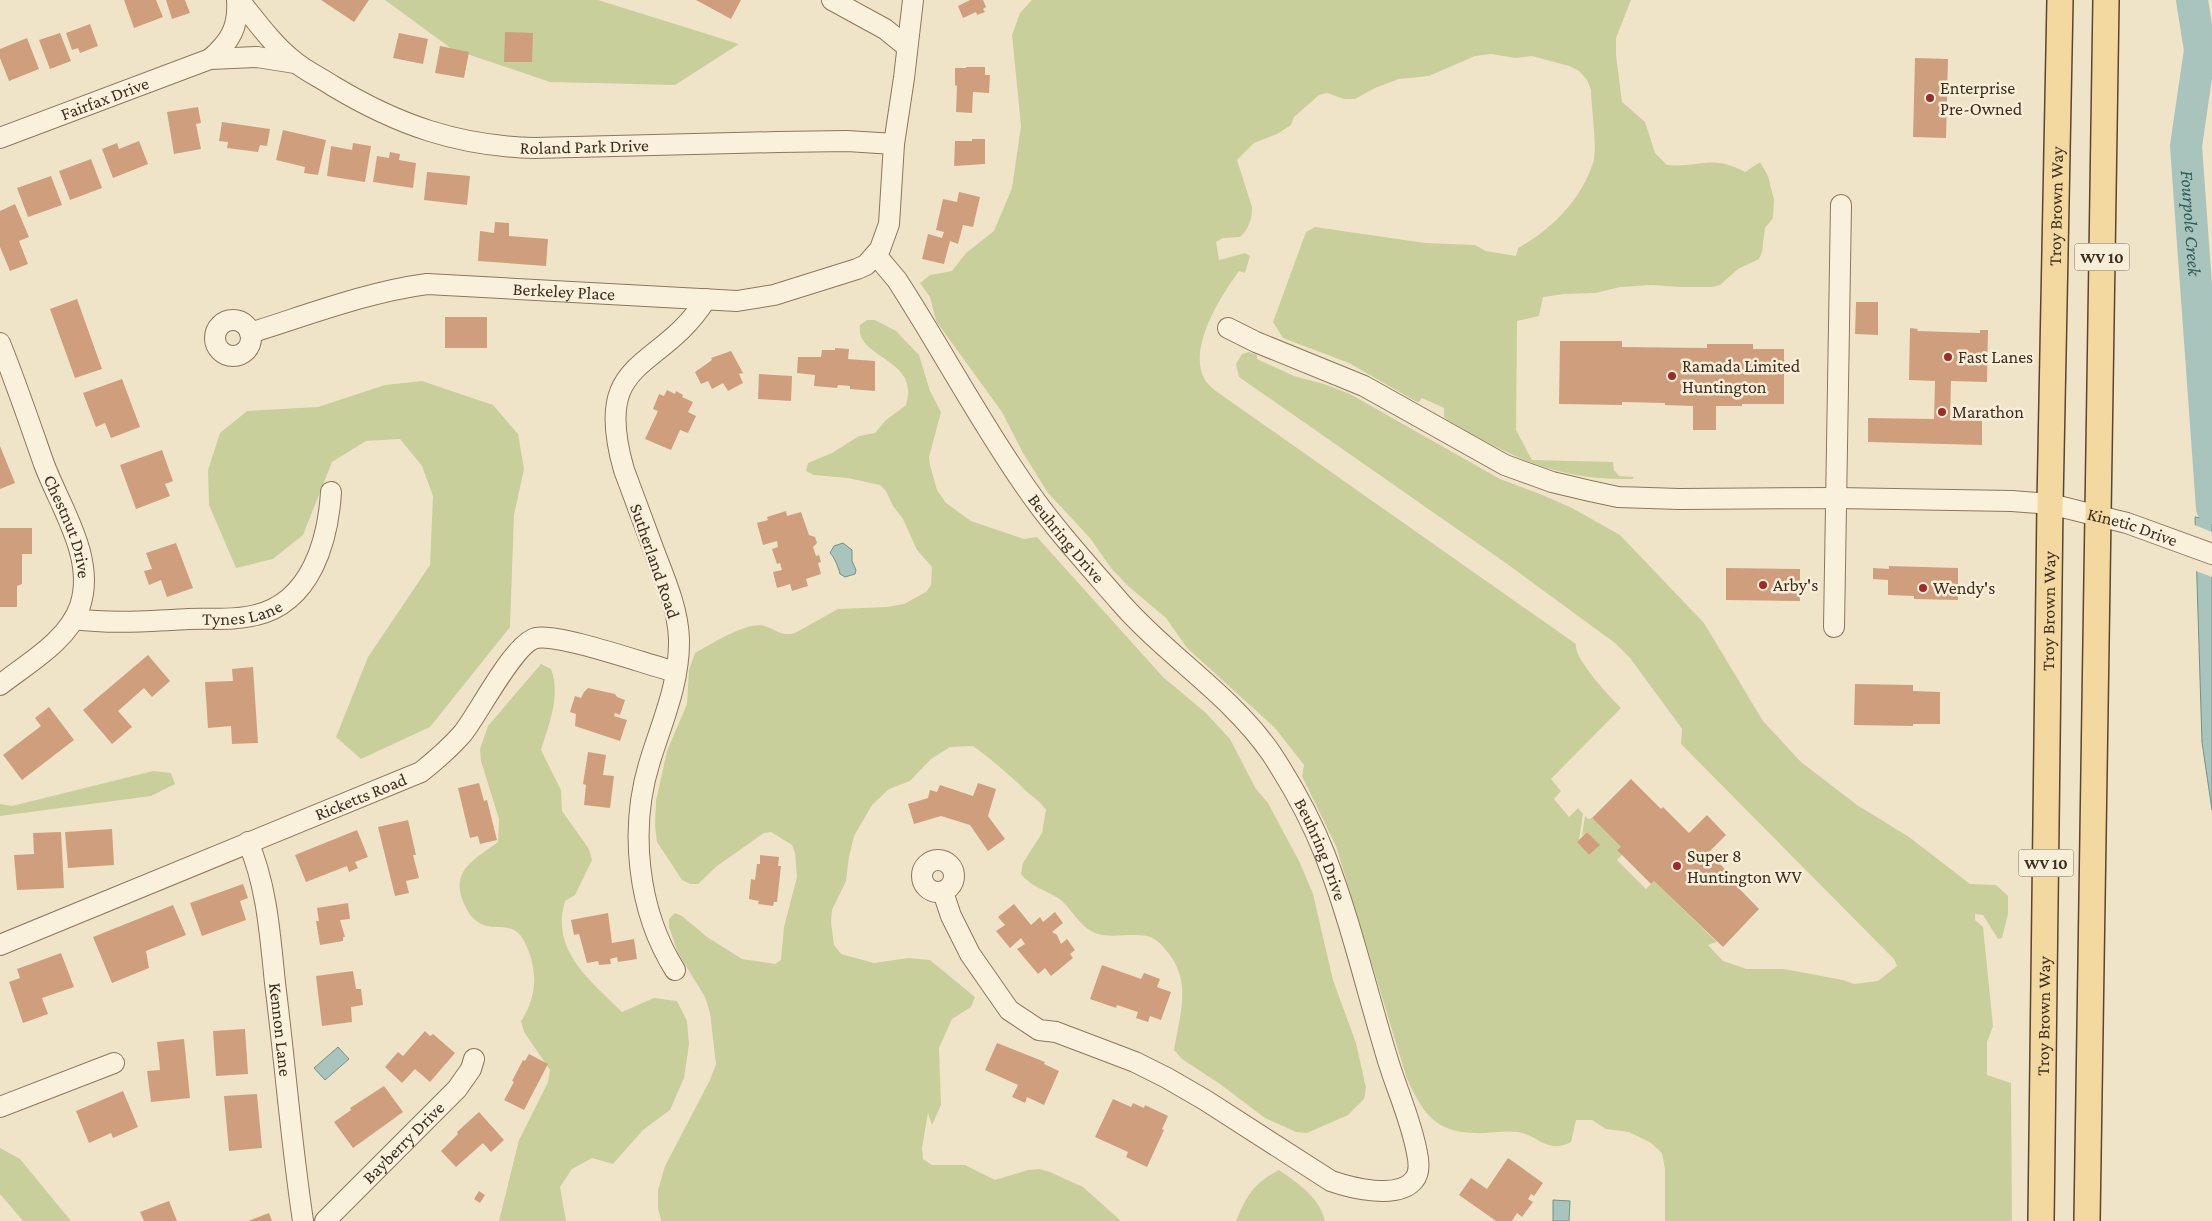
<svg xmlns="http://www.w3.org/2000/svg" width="2212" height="1221" viewBox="0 0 2212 1221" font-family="'Crimson Pro',serif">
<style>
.green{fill:#c9cf9b}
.water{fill:#a9c4bc;stroke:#6f938a}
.pier{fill:#f0e4c8}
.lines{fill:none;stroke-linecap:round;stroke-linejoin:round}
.river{stroke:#a9c4bc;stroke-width:32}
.building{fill:#cf9f7d}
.minor-casing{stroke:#8d765c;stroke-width:22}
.major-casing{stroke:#5b4430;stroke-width:28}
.minor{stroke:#faf1dc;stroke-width:20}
.major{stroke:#f3d9a0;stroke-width:25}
.poi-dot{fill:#9e2a2b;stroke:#f7eed8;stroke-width:2}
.labels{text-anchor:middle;stroke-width:5;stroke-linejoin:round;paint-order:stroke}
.shield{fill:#f7eed8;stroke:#756857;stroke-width:1}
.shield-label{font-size:16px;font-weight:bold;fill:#3d2e20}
.poi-label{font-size:18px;fill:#3d2e20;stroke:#f7eed8;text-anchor:start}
.street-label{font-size:18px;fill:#3d2e20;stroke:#f7eed8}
.water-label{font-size:19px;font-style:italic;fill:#2f5d5a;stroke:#f7eed8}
</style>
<rect width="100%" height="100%" fill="#f0e4c8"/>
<g class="green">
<polygon points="385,0 598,0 739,44 675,85 550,82 452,49"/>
<path d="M1032 0H1631L1616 38V55L1622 102 1645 122 1655 153 1667 165C1700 168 1711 154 1745 172L1760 162 1768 176 1774 200 1773 218 1765 228 1762 252 1759 259 1738 269 1720 285 1712 287H1680L1652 285 1620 287 1596 293 1564 294 1543 297 1539 316 1517 321 1516 430 1532 460 1613 462 1614 470 1619 476 1634 477 1633 479C1556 481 1511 457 1446 419L1444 417V408L1422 398 1419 402 1415 401 1349 363 1283 338 1273 322 1306 232 1315 227 1425 243 1475 245 1486 251 1516 256 1518 248C1551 230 1581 200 1593 163 1598 148 1591 108 1591 90L1587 80 1579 71 1569 66 1532 56 1516 58 1491 54 1475 56 1429 76 1399 79 1375 88 1355 99H1344L1327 93 1319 95 1294 117 1291 125 1277 134 1254 143 1237 160 1252 207C1252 219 1249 229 1240 237L1223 238 1216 242 1219 260 1245 253 1250 256 1245 273 1239 271C1221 296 1188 347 1204 378 1209 388 1221 394 1230 401L1576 644C1573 658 1610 697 1621 708L1551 779 1561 791 1554 799 1569 817 1578 808 1583 814 1579 840 1577 842 1589 855 1599 845 1587 832 1582 836 1585 816 1588 819 1592 818 1621 847 1622 855 1617 860 1646 889 1654 881 1717 942 1708 945 1723 961 1747 969H1784L1843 980 1854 984 1878 981 1897 966 1894 959 1681 744 1682 729 1680 726 1630 658 1615 643 1503 561 1239 377 1236 364 1242 354 1249 352 1257 355V359L1294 376 1324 384 1350 394 1500 479 1540 494 1572 508 1620 535 1704 623 1763 721 1801 762 1857 805 1909 837 1970 884 1996 885 2008 896V914L2002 938 1998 939 1983 915 1975 914V920L1983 927 1993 1026 1987 1042V1075L2011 1083 2012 1221H1665V1169L1662 1153 1651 1143 1629 1132 1606 1129 1592 1120H1576L1571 1142C1547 1155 1539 1135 1517 1132 1503 1130 1488 1134 1474 1133 1434 1132 1422 1111 1407 1079L1336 846 1302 776 1304 765 1275 728 1187 648 1166 618 1128 586 1111 568 1090 538 1048 493 1023 453 1002 412 936 321 930 297 920 283 930 275 952 271 966 253 994 231 1012 188 1021 126 1012 35 1020 13Z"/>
<path d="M867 320H875L896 331 919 355 930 391 941 412 929 457 930 465 937 490 946 503 971 521 1024 539 1037 537 1163 677 1206 713 1230 739 1256 789 1268 803 1300 863 1313 894 1333 980 1356 1043 1366 1088 1364 1099 1348 1115 1307 1133 1296 1132 1265 1118 1220 1084 1182 1059 1174 1050C1180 1013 1193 980 1165 949 1160 943 1155 938 1147 936 1131 933 1113 938 1098 934 1081 929 1074 912 1062 901 1048 890 1033 889 1021 874L1023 863 1042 833 1046 810C1040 801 1034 798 1026 791 1010 775 992 760 973 746L950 747 931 759 910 781 889 789 872 805 854 836 849 857 846 881 832 910 831 922 834 945 841 954 874 963 908 958 930 960 975 997 971 1007 952 1019 939 1048 941 1105 932 1125 928 1113 922 1148 923 1159 932 1165H965L995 1180 1028 1170 1039 1169 1050 1172 1083 1187 1121 1221H661L658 1208V1190L665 1166 710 1080 716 1064 710 1013 705 997 678 953 669 927V919L675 913 682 916 707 937 742 959 775 964 781 960 784 927 797 877 795 853 792 845 771 832 764 833 717 866 698 884H690L682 880 657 842 655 826 656 801 667 751 687 704 689 670 695 653C712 644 747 621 765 626 777 630 782 637 795 633L838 609 887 607 904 604 926 592 931 585 932 567 917 550 903 519 893 506 886 491 880 485 848 478 814 475 806 471 808 463 832 453 859 436 875 433 886 420 906 405C907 400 909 394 908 389 906 358 855 355 860 325Z"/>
<polygon points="422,381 493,405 518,434 524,469 514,515 510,627 430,727 361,759 336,737 368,657 430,565 433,496 422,466 400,439 366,441 332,462 303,535 273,559 236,568 209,505 208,470 220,433 247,411 318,407 385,385"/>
<path d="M541 664 551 669C561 696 549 724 541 750L561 790 562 811 589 849 592 860 575 895 565 901C550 951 591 981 622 1012L654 998 677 1001 687 1021 689 1044 684 1078 670 1110 643 1130 613 1164 592 1158 572 1169 560 1187 566 1221H499L519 1140 548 1082 550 1070 524 1032 521 1021C528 1011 533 998 534 985 536 971 528 937 514 930 505 925 492 929 481 924 472 919 469 914 464 904 449 871 475 859 498 842L499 819 481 761 480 749 488 726Z"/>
<polygon points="153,771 171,773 175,784 151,796 0,816 0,804 12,806"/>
<polygon points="0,1148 20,1159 71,1221 23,1221 0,1194"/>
<path d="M1279 1170C1298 1183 1320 1198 1325 1221H1236C1248 1194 1252 1185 1279 1170Z"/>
</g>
<g class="water">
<polygon points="2195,517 2212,520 2212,810 2202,742"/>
<path d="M843 543 852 550V561L856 570 855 574 845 577 840 574C839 569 834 556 830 553L834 546Z"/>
<polygon points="338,1047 349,1059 325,1080 314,1068"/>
<polygon points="1553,1200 1570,1201 1569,1221 1553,1221"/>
</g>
<polygon class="pier" points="2192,524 2212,532 2212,577 2193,570"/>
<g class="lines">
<path class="river" id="s1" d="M2192 0 2200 50 2186 146 2212 508"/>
</g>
<g class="building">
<polygon points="124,0 156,0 163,17 134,28"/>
<polygon points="166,0 185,0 190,13 172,19"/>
<polygon points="321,0 369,0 354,22"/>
<polygon points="696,0 741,0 731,19"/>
<polygon points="970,0 983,0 986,7 983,9 985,12 977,15 976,12 963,18 958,6"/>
<polygon points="90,24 98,46 80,53 78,48 72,50 66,33"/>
<polygon points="505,32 533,33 532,62 504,62"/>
<polygon points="60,33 71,61 50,69 39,40"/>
<polygon points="399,33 428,39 423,64 393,58"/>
<polygon points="27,38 39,69 9,81 0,58 0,49"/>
<polygon points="440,46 469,52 464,78 435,73"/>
<polygon points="1915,58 1948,59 1946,138 1913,137"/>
<polygon points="966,67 985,67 985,75 990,75 989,93 973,92 972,113 956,112 957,86 955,85 955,68 966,68"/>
<polygon points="198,107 201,123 196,124 201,149 174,154 167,112"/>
<polygon points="222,122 270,129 267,146 260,145 258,152 227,148 228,142 219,141"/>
<polygon points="283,130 326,140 318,175 304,173 305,167 276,160"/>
<polygon points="972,139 985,139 985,164 954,166 955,141 972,141"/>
<polygon points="139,141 148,164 113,178 102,149 117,143 119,149"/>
<polygon points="353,143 371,146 365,182 327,176 331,146 352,150"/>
<polygon points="390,152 400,154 399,160 416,163 413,188 373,182 377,156 389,158"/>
<polygon points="91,159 102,188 70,200 59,171"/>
<polygon points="427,172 470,176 467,205 424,200"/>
<polygon points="51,176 62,205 28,217 17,188"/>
<polygon points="959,192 980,197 973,227 963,225 958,244 950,241 944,264 922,259 928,234 942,238 944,232 936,230 943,199 957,202"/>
<polygon points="15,204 29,237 19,241 28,264 10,271 0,247 0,211"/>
<polygon points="495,222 509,223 509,236 548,239 546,266 478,261 480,231 494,233"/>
<polygon points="77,299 102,369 75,378 50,309"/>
<polygon points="1856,302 1878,302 1878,335 1855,334"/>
<rect x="445" y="317" width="42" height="31"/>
<polygon points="1910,328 1918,329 1917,331 1980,333 1980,330 1988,330 1987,382 1951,381 1950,420 1982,421 1982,445 1868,442 1868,418 1934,419 1935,381 1909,380"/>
<polygon points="1560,341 1622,341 1622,347 1707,348 1707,344 1753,344 1753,349 1784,349 1784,404 1742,404 1742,406 1716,406 1716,430 1693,430 1693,406 1665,405 1665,403 1622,402 1622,405 1559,404"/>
<polygon points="835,348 849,349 848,359 875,361 875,391 850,389 850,386 838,385 837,388 814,386 815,375 797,373 798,357 821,357 822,350 835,350"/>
<polygon points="731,351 743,373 739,374 743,383 728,391 723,383 712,389 708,381 701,384 695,372 712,360 711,358"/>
<polygon points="759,374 792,376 791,401 758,399"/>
<polygon points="122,379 140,427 111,438 105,423 96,427 83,393"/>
<polygon points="667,390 675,394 676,391 683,395 682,397 693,402 688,412 696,416 688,433 680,430 671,450 645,439 658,411 653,409 659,394 664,396"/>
<polygon points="0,446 15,483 0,489"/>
<polygon points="162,450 173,481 165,484 170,496 136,509 120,465"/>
<polygon points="786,511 787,516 801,512 809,535 815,537 817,543 813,547 816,556 819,555 821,562 818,563 821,574 806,579 808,586 792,591 790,584 777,588 773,572 782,570 780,563 777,564 772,549 778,547 777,541 763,545 757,523 768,520 767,517"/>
<polygon points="0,528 32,528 32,554 22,554 22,584 17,586 17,607 0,607"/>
<polygon points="176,543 193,588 167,597 161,580 149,585 144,571 152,569 146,553"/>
<polygon points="1889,566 1958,568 1958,600 1914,599 1914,596 1888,595 1888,580 1873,579 1873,568 1889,569"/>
<polygon points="1726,568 1800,569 1800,601 1726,600"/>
<polygon points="148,655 170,681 152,697 144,688 118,711 132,727 112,744 83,710"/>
<polygon points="253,667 258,743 232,744 231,726 208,728 205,682 233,681 232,669"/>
<polygon points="1855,684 1913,685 1913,691 1940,692 1940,724 1913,724 1913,726 1854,725"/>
<polygon points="588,688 615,694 617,697 625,700 620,715 615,713 614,716 627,720 620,741 575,726 576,714 570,712 575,696 581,698 584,692"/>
<polygon points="49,707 74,740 22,780 3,755 41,726 35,718"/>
<polygon points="588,752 606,755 603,775 614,776 610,808 584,805 586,785 583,784"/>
<polygon points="1631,779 1661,809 1663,807 1689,833 1707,815 1726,835 1709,852 1732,877 1730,879 1759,909 1723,947 1654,881 1651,884 1617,850 1621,847 1592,818"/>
<polygon points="479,783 484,801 487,800 497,840 480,844 478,836 470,838 458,788"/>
<polygon points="978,783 996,789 988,816 1005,839 988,851 970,825 941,816 914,824 908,804 928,798 930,790 937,792 940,785 973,796"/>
<polygon points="408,820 416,855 413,855 419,878 406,881 409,893 395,896 378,827"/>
<polygon points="112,829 114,865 68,868 65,832"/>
<polygon points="357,830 368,857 355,862 358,868 349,872 347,866 306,882 295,855"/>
<polygon points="61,832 64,888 17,890 14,855 34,854 33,833"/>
<polygon points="1587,832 1600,845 1589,855 1577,842"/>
<polygon points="760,855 779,857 778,866 781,866 777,902 774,902 773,906 758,904 759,901 749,899 751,879 755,880 757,864 760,864"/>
<polygon points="243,884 248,898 240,901 246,920 202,936 190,903"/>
<polygon points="348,903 350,919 340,920 345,937 343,937 343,941 320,945 316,921 319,921 317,908"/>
<polygon points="1014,904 1031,925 1040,917 1043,922 1055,912 1063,923 1052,932 1057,935 1061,944 1067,939 1075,950 1070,954 1073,958 1051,976 1045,968 1038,974 1017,949 1025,944 1021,938 1010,948 996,931 1005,925 998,917"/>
<polygon points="173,905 186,935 146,951 149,968 112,983 93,937"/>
<polygon points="608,913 612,943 634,939 637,959 618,962 617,957 610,959 611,964 599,965 598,961 587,963 579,934 574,935 571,920"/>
<polygon points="61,953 74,987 42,998 48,1014 23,1023 9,982 20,978 17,969"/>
<polygon points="1102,965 1141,979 1144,973 1160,979 1157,987 1171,992 1161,1020 1150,1016 1148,1022 1136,1018 1138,1012 1117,1005 1116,1008 1090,999"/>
<polygon points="353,971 356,989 361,989 363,1005 351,1007 352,1022 322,1026 316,976"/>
<polygon points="245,1029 248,1074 216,1076 213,1031"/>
<polygon points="425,1031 430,1036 433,1034 455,1053 430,1082 415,1069 402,1083 385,1067 398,1052 403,1056"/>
<polygon points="184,1039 190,1098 151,1102 147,1071 160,1070 157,1042"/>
<polygon points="997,1043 1045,1062 1044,1064 1059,1071 1044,1105 1027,1097 1025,1103 1012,1097 1018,1085 985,1070"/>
<polygon points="529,1054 548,1064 524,1110 504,1100 514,1082 512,1081 523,1060 525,1061"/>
<polygon points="384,1086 403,1112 353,1148 334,1122 351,1110 350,1108"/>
<polygon points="123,1091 138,1127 113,1138 111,1133 89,1143 76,1111"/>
<polygon points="257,1094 262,1148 229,1151 224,1096"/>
<polygon points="1113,1099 1131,1107 1133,1103 1144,1108 1145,1105 1168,1116 1162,1129 1164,1130 1147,1167 1126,1157 1128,1152 1095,1137"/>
<polygon points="479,1112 504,1140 491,1152 483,1143 456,1167 441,1151 458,1134 457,1132"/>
<polygon points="1508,1158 1543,1183 1534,1196 1531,1194 1528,1199 1533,1202 1522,1217 1517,1213 1512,1221 1496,1221 1459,1195 1471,1178 1487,1189"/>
<polygon points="479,1191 485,1195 480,1203 474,1199"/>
<polygon points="169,1201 177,1221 144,1221 140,1212"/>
<polygon points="269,1213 272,1221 248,1221"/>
</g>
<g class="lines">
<g class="minor-casing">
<g id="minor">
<path id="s2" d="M239 0C256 21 273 45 295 62 306 71 321 78 333 86 398 125 458 146 534 148L778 142 847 141 894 144"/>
<polyline points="832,0 885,29 906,46"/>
<path d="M210 59C230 42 239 27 237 0"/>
<path id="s3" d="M0 138 210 59 257 57 295 63"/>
<path id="s4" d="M876 255 897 280C941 348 979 420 1025 486 1053 527 1088 565 1120 602 1167 656 1230 694 1271 753 1292 785 1311 819 1325 855 1350 919 1366 988 1386 1054 1395 1086 1411 1119 1417 1153 1419 1162 1420 1173 1414 1180 1398 1200 1351 1188 1331 1181L1205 1100 1167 1078 1135 1062 1056 1032 1039 1030 1009 1010 970 954 951 916 943 892"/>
<circle cx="233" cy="338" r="18"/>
<path id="s5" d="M1228 328 1256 342 1364 386 1505 465 1552 482 1590 491 1618 497 1679 499 1836 498 2012 501 2050 504 2127 523 2212 554"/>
<path id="s6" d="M250 333C308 315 367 292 427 284L737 301 774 295 857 269 866 265 880 249 889 224 894 144 904 78 913 0"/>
<path id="s7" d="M0 343C16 383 30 424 44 464 60 507 96 558 80 606 68 641 28 663 0 685"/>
<path id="s8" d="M74 619C112 624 150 621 188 619 210 618 234 621 256 615 311 602 328 541 331 492"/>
<polyline points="1834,627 1841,205"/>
<path id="s9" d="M248 842C267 886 270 935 275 983 285 1062 291 1142 303 1221"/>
<circle cx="938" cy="876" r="16"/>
<path id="s10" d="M0 945 421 772C436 760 450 748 463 733 479 713 514 643 536 638 559 633 648 665 676 672"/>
<path d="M675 970C637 910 629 828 650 761 662 722 680 682 679 639 678 610 666 582 656 556 645 527 635 499 624 470 591 355 660 373 706 299"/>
<polyline points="0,1107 114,1063"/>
<path id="s11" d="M325 1221 457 1089 471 1069 474 1059"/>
</g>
</g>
<g class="major-casing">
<g id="major">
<path id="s12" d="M2041 1221 2050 504 2060 0"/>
<polyline points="2087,1221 2106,0"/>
</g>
</g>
<use href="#minor" class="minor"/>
<use href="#major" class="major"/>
</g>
<g class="poi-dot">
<circle cx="1930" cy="98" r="5"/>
<circle cx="1948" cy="357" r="5"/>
<circle cx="1672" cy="376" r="5"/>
<circle cx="1942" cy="412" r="5"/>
<circle cx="1763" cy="585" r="5"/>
<circle cx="1923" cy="588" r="5"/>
<circle cx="1677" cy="866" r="5"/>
</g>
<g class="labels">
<g class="shield">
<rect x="2074.5" y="243.5" width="55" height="27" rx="4"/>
<rect x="2018.5" y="849.5" width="55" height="27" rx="4"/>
</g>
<g class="shield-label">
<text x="2102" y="263">WV 10</text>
<text x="2046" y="869">WV 10</text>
</g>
<g class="poi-label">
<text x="1940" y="94">Enterprise<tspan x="1940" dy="21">Pre-Owned</tspan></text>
<text x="1958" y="363">Fast Lanes</text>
<text x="1682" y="372">Ramada Limited<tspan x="1682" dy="21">Huntington</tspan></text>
<text x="1952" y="418">Marathon</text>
<text x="1773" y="591">Arby's</text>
<text x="1933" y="594">Wendy's</text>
<text x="1687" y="862">Super 8<tspan x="1687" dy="21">Huntington WV</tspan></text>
</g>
<g class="street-label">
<text dy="6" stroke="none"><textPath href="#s3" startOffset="112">Fairfax Drive</textPath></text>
<text dy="6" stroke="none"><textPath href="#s2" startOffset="392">Roland Park Drive</textPath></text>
<text dy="6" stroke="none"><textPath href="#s12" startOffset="1015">Troy Brown Way</textPath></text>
<text dy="6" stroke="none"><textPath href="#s6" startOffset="321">Berkeley Place</textPath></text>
<text dy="6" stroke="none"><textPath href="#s7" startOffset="196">Chestnut Drive</textPath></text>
<text dy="6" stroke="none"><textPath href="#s5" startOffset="945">Kinetic Drive</textPath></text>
<text dy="6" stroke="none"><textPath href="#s4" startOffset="342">Beuhring Drive</textPath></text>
<text transform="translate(655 561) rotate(71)" y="6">Sutherland Road</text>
<text dy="6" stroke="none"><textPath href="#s8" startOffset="169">Tynes Lane</textPath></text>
<text dy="6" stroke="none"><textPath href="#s12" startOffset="610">Troy Brown Way</textPath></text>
<text dy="6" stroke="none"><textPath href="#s10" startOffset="390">Ricketts Road</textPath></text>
<text dy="6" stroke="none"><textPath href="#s4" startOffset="748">Beuhring Drive</textPath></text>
<text dy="6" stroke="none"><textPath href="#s12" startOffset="205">Troy Brown Way</textPath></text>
<text dy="6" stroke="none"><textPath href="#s9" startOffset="191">Kennon Lane</textPath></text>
<text dy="6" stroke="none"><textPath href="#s11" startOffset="111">Bayberry Drive</textPath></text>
</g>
<g class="water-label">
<text dy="7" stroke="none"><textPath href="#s1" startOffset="225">Fourpole Creek</textPath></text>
</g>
</g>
</svg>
